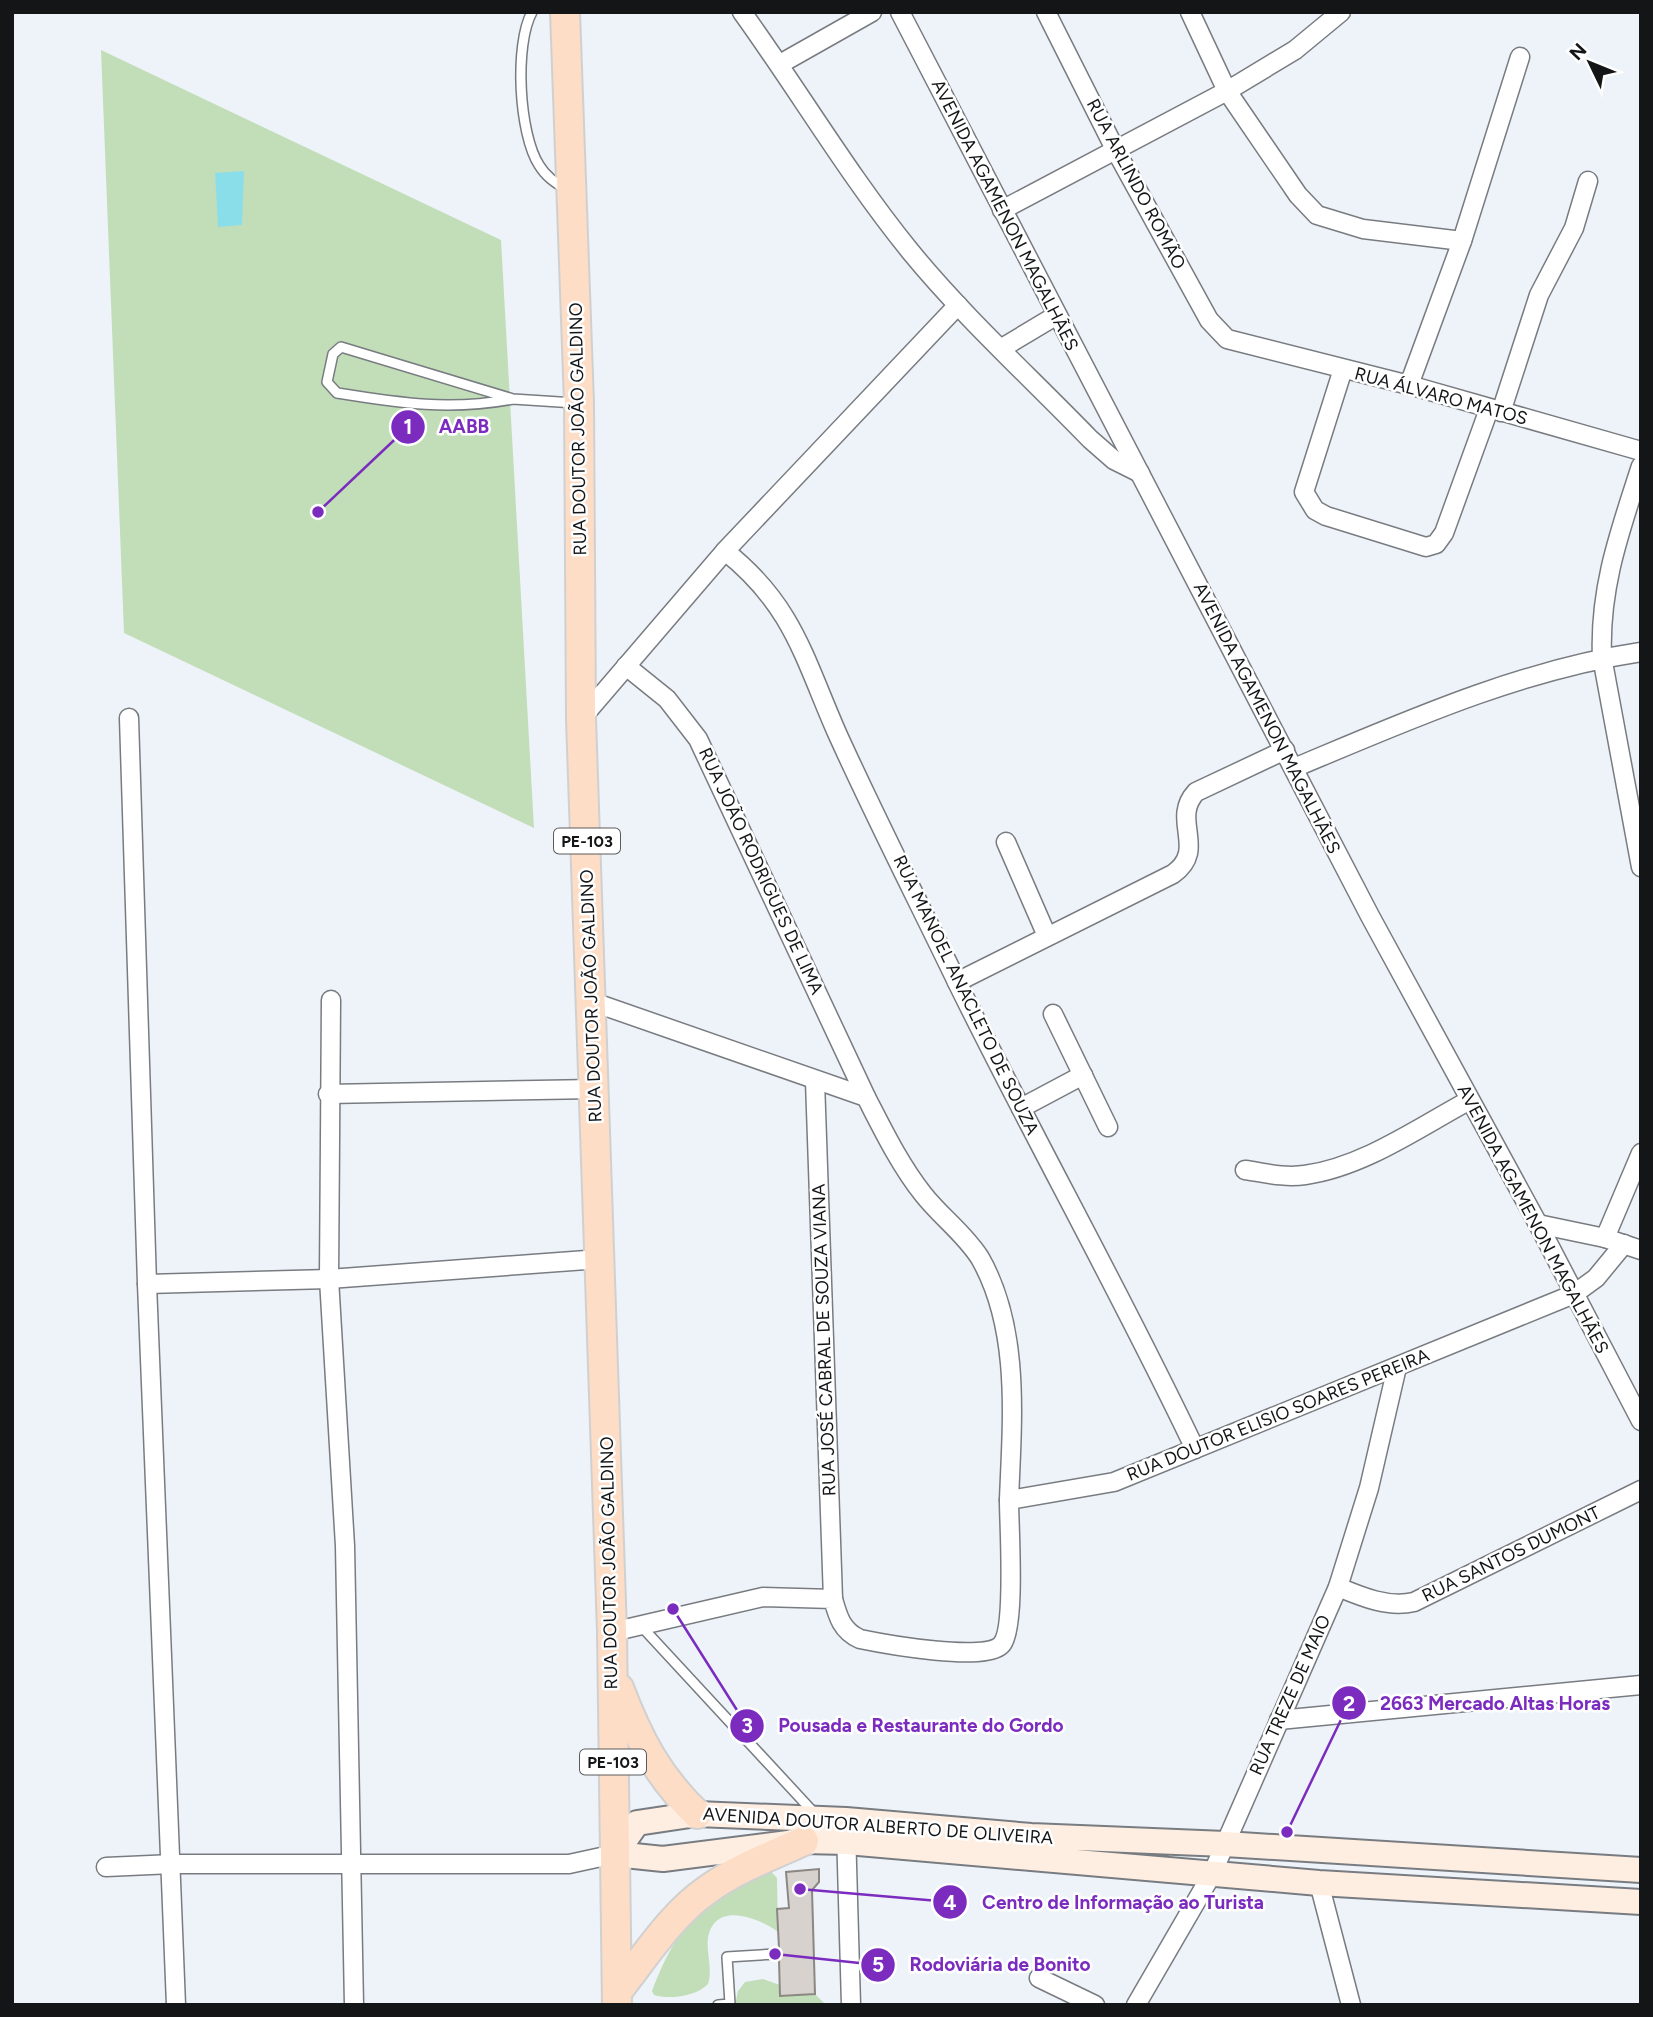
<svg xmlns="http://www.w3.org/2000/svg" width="1653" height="2017" viewBox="0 0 1653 2017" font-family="Figtree,sans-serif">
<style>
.green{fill:#c2deb9}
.water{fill:#89deea}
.building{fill:#d7d2cd;stroke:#8b8782;stroke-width:2}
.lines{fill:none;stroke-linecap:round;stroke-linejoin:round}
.lane-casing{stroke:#787c81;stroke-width:12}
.street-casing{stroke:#787c81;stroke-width:21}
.secondary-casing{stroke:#787c81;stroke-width:28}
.primary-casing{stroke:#d0d0d1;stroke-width:32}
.lane{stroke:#fff;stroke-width:9}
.street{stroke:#fff;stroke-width:18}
.secondary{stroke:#feeee2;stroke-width:24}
.primary{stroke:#fdddc5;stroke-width:28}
.labels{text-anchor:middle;stroke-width:5;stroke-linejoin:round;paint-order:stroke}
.shield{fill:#fff;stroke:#5a5b5d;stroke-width:2}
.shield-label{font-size:16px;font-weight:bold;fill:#131517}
.street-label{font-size:18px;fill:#131517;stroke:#fff}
.leader{fill:none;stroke:#7b2cbf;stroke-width:2.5}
.callout-dot{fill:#7b2cbf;stroke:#fff;stroke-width:2.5}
.mark-label{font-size:21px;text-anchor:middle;font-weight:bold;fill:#fff}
.callout-label{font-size:19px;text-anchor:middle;font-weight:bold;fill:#7b2cbf;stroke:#fff;stroke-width:5;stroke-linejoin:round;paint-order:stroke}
</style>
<rect width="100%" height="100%" fill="#eef3f9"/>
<g class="green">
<polygon points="101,50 501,240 534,828 124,633"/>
<path d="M768 1868 777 1878 778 1932C759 1918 715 1900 708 1938 706 1953 713 1969 708 1984 697 1996 670 2000 654 1995L652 1991C680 1919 701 1904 768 1868Z"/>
<polygon points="763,1979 780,1985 781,1996 815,1994 826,2005 735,2005 738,1991 745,1982"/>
</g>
<polygon class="water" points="244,171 242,225 218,227 215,173"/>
<polygon class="building" points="819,1869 819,1882 812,1890 815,1994 780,1996 779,1960 782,1954 779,1948 777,1909 789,1908 786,1872"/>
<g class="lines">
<g class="lane-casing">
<g id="lane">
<path d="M532 12C514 45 519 134 539 165 546 177 556 183 567 190"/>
<path d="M513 399C449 411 400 403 337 393L327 382 333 354 341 347 513 399 575 403"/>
<polyline points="642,1627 816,1815"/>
<polyline points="718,2005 730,2004 727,1957 775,1954"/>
</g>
</g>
<g class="street-casing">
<g id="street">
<path d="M742 12C799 91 849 176 910 251 965 318 1030 377 1090 439L1114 460 1140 473"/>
<polyline points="900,12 1370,916 1538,1224 1641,1421"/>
<polyline points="1046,12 1116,151 1209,320 1227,339 1409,385 1641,451"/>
<polyline points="1190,12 1227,91 1298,195 1317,215 1363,229 1462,241"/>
<polyline points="780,64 872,12"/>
<polyline points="1002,210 1227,91 1295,50 1341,12"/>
<polyline points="1002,348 1057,315"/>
<polyline points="1343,369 1304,492 1315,510 1326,516 1426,547 1436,544 1444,533 1489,409"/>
<polyline points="1409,385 1462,241 1520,57"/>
<polyline points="1501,412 1539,295 1574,228 1588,181"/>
<path d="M1641 466C1620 531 1599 588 1602 657L1641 867"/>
<path d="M725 551C793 605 804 658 837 733 875 817 917 899 957 982 1034 1139 1120 1291 1195 1449"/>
<polyline points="626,666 667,699 698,739 866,1097"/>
<polyline points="129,718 147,1284 176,2005"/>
<polyline points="581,719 725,551 958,305"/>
<path d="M1294 768C1406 721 1520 670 1641 652"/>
<polyline points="1006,842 1047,936"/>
<path d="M957 982 1173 874C1208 849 1170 820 1196 792L1285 750"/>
<polyline points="331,1000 329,1279 345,1546 354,2005"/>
<path d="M590 1001 866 1097C883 1130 900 1165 923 1194 941 1217 964 1233 980 1258 1021 1330 1012 1421 1009 1500"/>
<polyline points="1053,1014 1108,1127"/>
<polyline points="815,1081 833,1599"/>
<polyline points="328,1094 594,1089"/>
<polyline points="1021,1108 1083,1075"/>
<path d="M1245 1170C1265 1173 1285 1178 1305 1175 1363 1167 1418 1128 1468 1101"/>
<polyline points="1538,1224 1605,1238 1641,1250"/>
<polyline points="1605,1238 1641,1153"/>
<polyline points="147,1284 329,1279 600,1259"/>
<path d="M1338 1587C1362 1597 1388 1608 1414 1602L1641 1490"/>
<path d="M612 1632 763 1597 833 1599C838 1617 842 1631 860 1639 884 1644 988 1663 1002 1644 1016 1626 1009 1527 1009 1500L1114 1482 1574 1294 1596 1278 1624 1244"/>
<polyline points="1279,1720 1641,1685"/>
<polyline points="846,1830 851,2005"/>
<polyline points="106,1867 173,1864 569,1864 615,1854"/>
<polyline points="1319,1883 1351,2005"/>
<polyline points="1039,1978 1095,2005"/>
<polyline points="1136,2005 1212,1874 1338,1587 1369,1488 1397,1367"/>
</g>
</g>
<g class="secondary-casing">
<polyline id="secondary" points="1641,1870 1225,1844 1031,1836 846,1820 697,1814 637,1823 615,1854 663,1859 804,1841 847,1842 1319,1883 1641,1902"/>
</g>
<g class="primary-casing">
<g id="primary">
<polyline points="565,12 579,403 581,719 612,1632 617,2005"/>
<path d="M619 1688C638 1738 658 1777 697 1814"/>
<path d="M617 1992C644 1958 671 1915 707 1890 736 1869 771 1856 804 1841"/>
</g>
</g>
<use href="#lane" class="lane"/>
<use href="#street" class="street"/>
<use href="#secondary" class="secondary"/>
<use href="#primary" class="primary"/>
</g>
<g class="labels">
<g class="shield">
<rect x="554" y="828.5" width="66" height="25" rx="5"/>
<rect x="580" y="1749.5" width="66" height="25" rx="5"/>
</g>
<g class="shield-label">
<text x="587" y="847">PE-103</text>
<text x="613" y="1768">PE-103</text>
</g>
<g class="street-label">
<text transform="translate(1136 184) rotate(62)" y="6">RUA ARLINDO ROMÃO</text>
<text transform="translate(1005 215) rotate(63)" y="6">AVENIDA AGAMENON MAGALHÃES</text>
<text transform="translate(1441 396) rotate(15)" y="6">RUA ÁLVARO MATOS</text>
<text transform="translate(578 429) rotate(-91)" y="6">RUA DOUTOR JOÃO GALDINO</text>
<text transform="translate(1267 718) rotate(63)" y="6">AVENIDA AGAMENON MAGALHÃES</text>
<text transform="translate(761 871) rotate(65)" y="6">RUA JOÃO RODRIGUES DE LIMA</text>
<text transform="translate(966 995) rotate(64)" y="6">RUA MANOEL ANACLETO DE SOUZA</text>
<text transform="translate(591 996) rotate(-92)" y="6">RUA DOUTOR JOÃO GALDINO</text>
<text transform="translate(1533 1219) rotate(62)" y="6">AVENIDA AGAMENON MAGALHÃES</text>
<text transform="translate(824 1340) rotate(-92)" y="6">RUA JOSÉ CABRAL DE SOUZA VIANA</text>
<text transform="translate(1278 1415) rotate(-22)" y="6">RUA DOUTOR ELISIO SOARES PEREIRA</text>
<text transform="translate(1511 1554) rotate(-26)" y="6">RUA SANTOS DUMONT</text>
<text transform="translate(609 1563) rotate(-91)" y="6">RUA DOUTOR JOÃO GALDINO</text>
<text transform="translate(1290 1695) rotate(-66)" y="6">RUA TREZE DE MAIO</text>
<text transform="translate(878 1826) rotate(4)" y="6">AVENIDA DOUTOR ALBERTO DE OLIVEIRA</text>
</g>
</g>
<path class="leader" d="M318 512L408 427M1287 1832L1349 1703M673 1609L747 1726M800 1889L950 1902M775 1954L878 1965"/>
<g class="callout-dot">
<circle cx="318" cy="512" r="7"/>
<circle cx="1287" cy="1832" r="7"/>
<circle cx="673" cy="1609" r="7"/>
<circle cx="800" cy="1889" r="7"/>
<circle cx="775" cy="1954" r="7"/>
<circle cx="408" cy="427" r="18"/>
<circle cx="1349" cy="1703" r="18"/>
<circle cx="747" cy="1726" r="18"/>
<circle cx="950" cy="1902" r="18"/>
<circle cx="878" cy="1965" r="18"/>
</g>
<g class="mark-label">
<text x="408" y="434">1</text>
<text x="1349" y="1711">2</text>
<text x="747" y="1733">3</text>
<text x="950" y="1910">4</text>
<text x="878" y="1972">5</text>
</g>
<g class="callout-label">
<text x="464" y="433">AABB</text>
<text x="1495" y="1710">2663 Mercado Altas Horas</text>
<text x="921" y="1732">Pousada e Restaurante do Gordo</text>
<text x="1123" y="1909">Centro de Informação ao Turista</text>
<text x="1000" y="1971">Rodoviária de Bonito</text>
</g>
<rect width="1653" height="2017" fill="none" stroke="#131517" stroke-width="28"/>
<g transform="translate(1590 63) rotate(313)" stroke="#ffffff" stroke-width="5" paint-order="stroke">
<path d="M0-5L12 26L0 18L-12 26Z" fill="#131517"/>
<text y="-10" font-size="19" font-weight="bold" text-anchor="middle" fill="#131517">N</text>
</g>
</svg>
